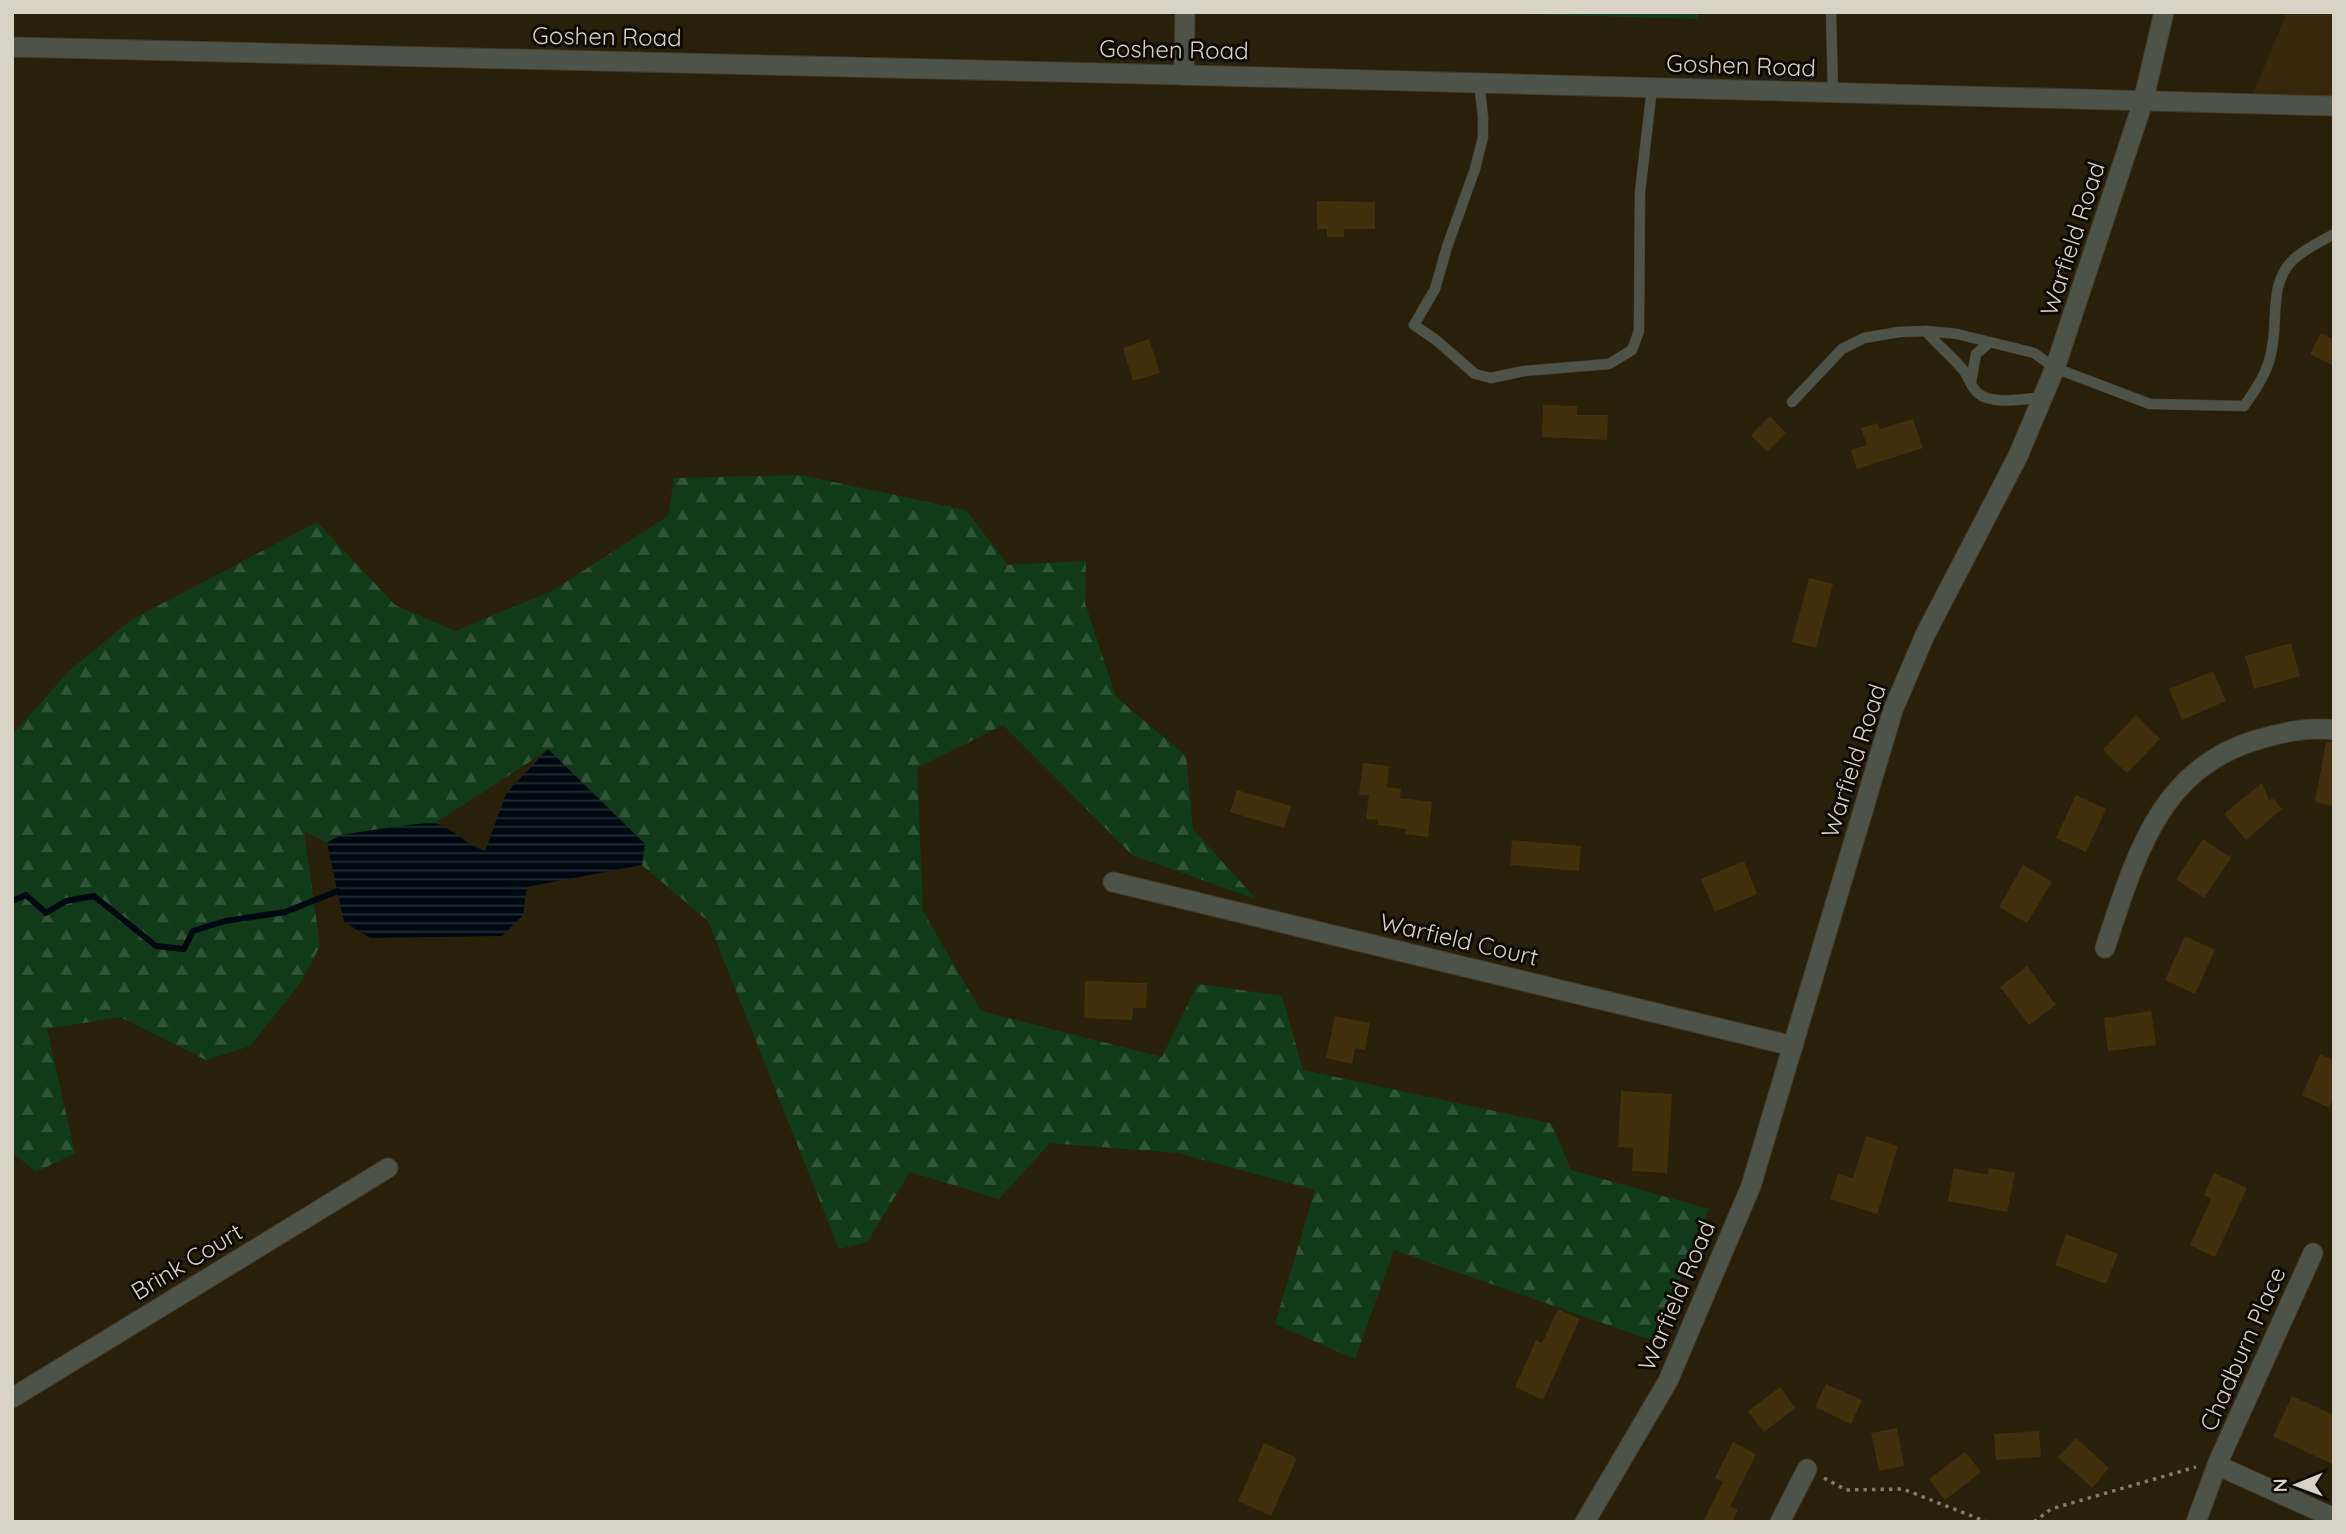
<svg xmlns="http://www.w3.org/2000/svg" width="2346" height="1534" viewBox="0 0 2346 1534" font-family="Quicksand,sans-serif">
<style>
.built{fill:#35280c}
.forest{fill:url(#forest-firs)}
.water{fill:url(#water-rules)}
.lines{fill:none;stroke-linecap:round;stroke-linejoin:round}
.stream{stroke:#000912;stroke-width:6}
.building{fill:#40300c}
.service-casing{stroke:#453c29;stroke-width:11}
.minor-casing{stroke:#453c29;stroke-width:21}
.tertiary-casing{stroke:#453c29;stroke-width:21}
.path{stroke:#827a6a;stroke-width:3.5;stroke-dasharray:3.5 5;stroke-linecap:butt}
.service{stroke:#4e534a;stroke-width:10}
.minor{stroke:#4e534a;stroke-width:19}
.tertiary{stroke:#4e534a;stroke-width:19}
.labels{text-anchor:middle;stroke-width:6;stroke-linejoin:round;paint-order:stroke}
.street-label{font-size:24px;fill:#d8d1c5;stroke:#0e0a03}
</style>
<defs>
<pattern id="forest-firs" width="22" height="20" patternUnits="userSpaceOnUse" patternTransform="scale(1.75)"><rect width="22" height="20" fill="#103a1a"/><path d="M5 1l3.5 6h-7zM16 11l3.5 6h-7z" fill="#32553a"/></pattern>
<pattern id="water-rules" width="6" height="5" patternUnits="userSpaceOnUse" patternTransform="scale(1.75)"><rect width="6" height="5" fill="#000912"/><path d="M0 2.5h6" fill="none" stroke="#242c33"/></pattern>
</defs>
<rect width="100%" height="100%" fill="#29200b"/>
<polygon class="built" points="2287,12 2334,12 2334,99 2252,97"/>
<g class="forest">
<polygon points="1449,12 1697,12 1699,19"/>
<polygon points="800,475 966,510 1008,565 1086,561 1085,603 1116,697 1186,756 1193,829 1256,899 1132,855 1003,725 917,768 923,911 981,1011 1162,1057 1198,984 1282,996 1303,1070 1551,1123 1571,1170 1709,1209 1654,1341 1394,1250 1355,1359 1275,1324 1315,1190 1178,1153 1050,1143 999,1199 910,1172 867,1242 839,1249 708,921 642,865 645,844 548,750 435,823 340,835 327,843 304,831 320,946 299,985 250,1046 206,1060 120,1017 47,1029 75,1153 36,1172 12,1152 12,735 70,670 131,620 317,522 395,605 455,631 552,591 668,516 674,478"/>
</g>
<path class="water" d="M548 749 645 844 642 865 527 887 523 915 502 936 370 938 344 922 327 843 340 835C356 833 427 820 438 824 455 830 467 845 485 851L506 794Z"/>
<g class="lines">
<polyline class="stream" points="12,901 26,895 46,913 66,901 94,896 156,946 184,949 193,931 225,921 285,912 338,891"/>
</g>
<g class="building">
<polygon points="1317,201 1375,202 1375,229 1344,229 1344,237 1327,237 1327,229 1317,229"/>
<polygon points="2321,333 2334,340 2334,366 2310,354"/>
<polygon points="1149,339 1160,373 1133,381 1123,348"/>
<polygon points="1543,405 1577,406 1577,415 1608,415 1607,440 1542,437"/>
<polygon points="1770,416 1786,433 1767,452 1751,435"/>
<polygon points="1913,419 1923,448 1857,469 1851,450 1867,445 1861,428 1878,423 1880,429"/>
<polygon points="1809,578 1833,584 1816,648 1792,642"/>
<polygon points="2291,643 2300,676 2254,689 2245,656"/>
<polygon points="2213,671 2226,701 2182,720 2169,689"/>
<polygon points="2136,715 2160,739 2127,773 2103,750"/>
<polygon points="2326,742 2334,742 2334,806 2315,802"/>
<polygon points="1363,763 1389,766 1387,787 1401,789 1400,798 1432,802 1428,837 1405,834 1406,829 1378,825 1378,820 1366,819 1369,795 1359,794"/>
<polygon points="2262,783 2269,800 2274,799 2282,809 2246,840 2224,814"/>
<polygon points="1237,790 1291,806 1284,828 1230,812"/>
<polygon points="2076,795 2106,809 2086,852 2056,838"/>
<polygon points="2203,839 2231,858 2204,898 2176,879"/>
<polygon points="1512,840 1581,846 1579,871 1510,865"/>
<polygon points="1744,861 1757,894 1715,912 1701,879"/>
<polygon points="2023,865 2052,882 2027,923 1999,907"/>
<polygon points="2185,936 2215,950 2195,994 2165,980"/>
<polygon points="2027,966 2056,1005 2029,1025 2000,987"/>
<polygon points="1085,981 1147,983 1146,1008 1133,1008 1132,1020 1084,1018"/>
<polygon points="2151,1011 2156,1045 2108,1051 2104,1018"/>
<polygon points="1335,1016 1370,1023 1365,1050 1355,1048 1352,1064 1326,1058"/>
<polygon points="2320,1054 2334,1060 2334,1097 2329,1108 2302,1095"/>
<polygon points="1621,1091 1672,1094 1667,1173 1632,1171 1633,1148 1618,1147"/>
<polygon points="1866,1136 1898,1146 1877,1214 1830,1199 1838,1174 1853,1178"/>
<polygon points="1954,1168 1988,1175 1989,1168 2015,1173 2007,1212 1948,1201"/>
<polygon points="2214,1173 2247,1188 2215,1257 2190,1245 2211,1199 2204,1195"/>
<polygon points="2066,1234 2118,1254 2106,1284 2055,1265"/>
<polygon points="1558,1309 1580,1319 1543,1400 1515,1387 1536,1340 1542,1343"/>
<polygon points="1826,1384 1862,1400 1851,1424 1815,1407"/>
<polygon points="1780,1387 1795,1408 1764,1432 1748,1411"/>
<polygon points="2292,1396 2334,1415 2334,1465 2273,1436"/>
<polygon points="1897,1428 1904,1466 1879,1471 1871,1433"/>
<polygon points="2039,1431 2041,1457 1996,1460 1994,1434"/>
<polygon points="2076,1438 2109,1468 2092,1488 2058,1457"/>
<polygon points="1733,1442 1756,1454 1730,1506 1738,1510 1732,1522 1703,1522 1723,1482 1715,1478"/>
<polygon points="1264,1443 1297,1458 1271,1516 1238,1501"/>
<polygon points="1965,1452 1981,1472 1945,1500 1929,1479"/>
</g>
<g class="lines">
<g class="service-casing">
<g id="service">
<polyline points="1831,12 1833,93"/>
<polyline points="1479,83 1483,117 1483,137 1475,169 1447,247 1435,289 1414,325 1436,340 1475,374 1491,378 1524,371 1609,364 1632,350 1639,331 1640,192 1652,88"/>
<path d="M1926 331C1938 346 1953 357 1964 371 1969 378 1971 388 1979 394 1992 405 2026 399 2043 397"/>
<polyline points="1971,382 1976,354 1990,342"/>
<path d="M1792 402 1842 349 1864 338 1899 332 1926 331 1957 334 2034 353 2055 368 2150 404 2244 406C2257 388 2269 370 2272 348 2278 319 2269 283 2293 260 2304 249 2320 242 2334 234"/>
</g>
</g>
<g class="minor-casing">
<g id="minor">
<polyline points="1184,75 1185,12"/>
<polyline points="1113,882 1793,1046"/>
<path d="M2105 948C2135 859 2158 767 2260 739 2283 732 2309 727 2334 730"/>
<polyline points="12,1398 388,1168"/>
<polyline points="2219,1466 2334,1518"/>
<polyline points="1780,1522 1807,1469"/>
<polyline points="2196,1522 2219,1460 2313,1253"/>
</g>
</g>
<g class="tertiary-casing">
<g id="tertiary">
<polyline points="12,47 1184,75 2334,106"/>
<polyline points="1585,1522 1668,1381 1751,1186 1893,710 1925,635 2018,456 2055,368 2143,102 2164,12"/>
</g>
</g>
<g class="path">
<polyline points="1824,1478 1846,1490 1903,1489 1987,1522"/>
<polyline points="2034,1522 2051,1509 2196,1467"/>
</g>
<use href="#service" class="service"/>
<use href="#minor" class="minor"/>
<use href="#tertiary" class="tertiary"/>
</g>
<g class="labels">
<g class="street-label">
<text transform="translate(607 37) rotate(1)" y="8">Goshen Road</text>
<text transform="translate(1174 50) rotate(1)" y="8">Goshen Road</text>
<text transform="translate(1741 66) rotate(2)" y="8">Goshen Road</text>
<text transform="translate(2073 239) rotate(-72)" y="8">Warfield Road</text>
<text transform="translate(1854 761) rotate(-72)" y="8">Warfield Road</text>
<text transform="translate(1459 940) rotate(13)" y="8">Warfield Court</text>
<text transform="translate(187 1262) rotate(-31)" y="8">Brink Court</text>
<text transform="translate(1677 1296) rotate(-67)" y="8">Warfield Road</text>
<text transform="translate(2243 1349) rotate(-66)" y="8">Chadburn Place</text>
</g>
</g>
<rect width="2346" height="1534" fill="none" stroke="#d8d1c5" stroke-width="28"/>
<g transform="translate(2297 1485) rotate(269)" stroke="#0e0a03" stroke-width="5" paint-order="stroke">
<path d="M0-5L12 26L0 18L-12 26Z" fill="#d8d1c5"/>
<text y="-10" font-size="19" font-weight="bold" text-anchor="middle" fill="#d8d1c5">N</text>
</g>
</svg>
